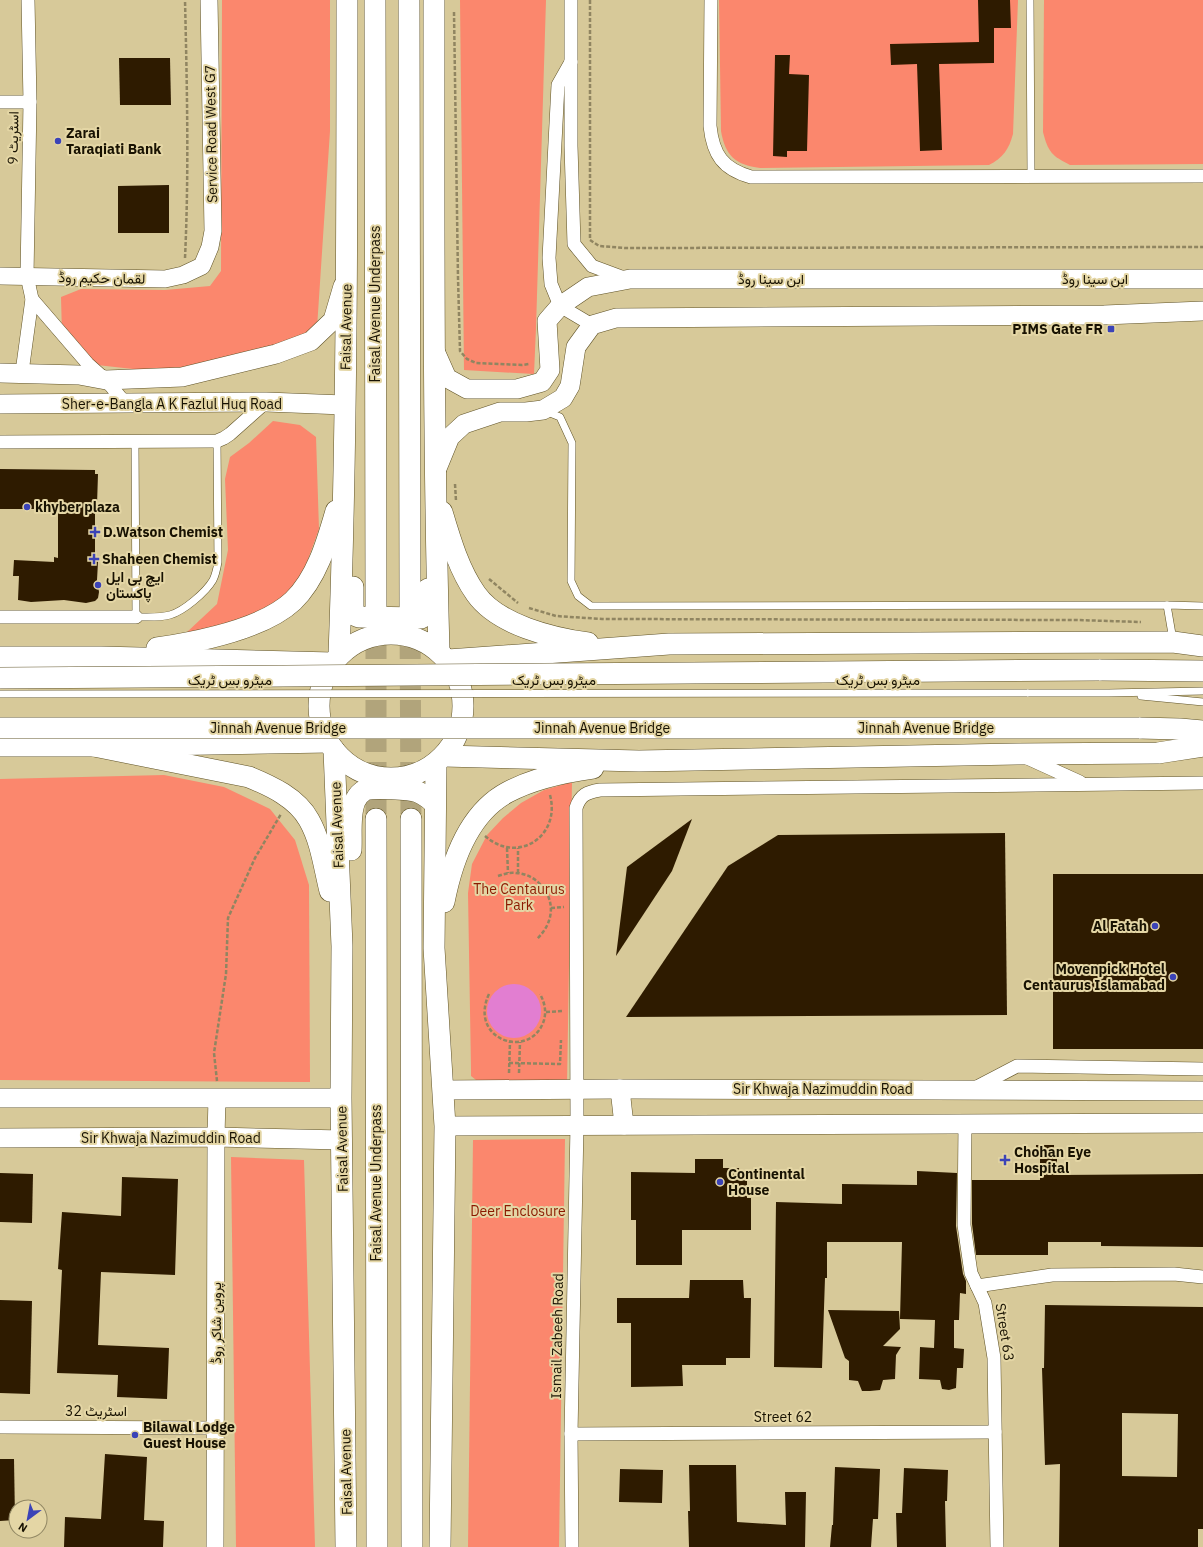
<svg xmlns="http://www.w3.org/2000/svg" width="1203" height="1547" viewBox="0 0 1203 1547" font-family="'IBM Plex Sans',Vazirmatn,sans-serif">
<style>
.green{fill:#fb876d}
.water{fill:#e27ed1}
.building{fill:#2e1b00;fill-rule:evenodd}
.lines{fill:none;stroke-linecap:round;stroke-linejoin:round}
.primary-tunnel{stroke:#b1a47b;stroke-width:21;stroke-dasharray:21 10;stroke-linecap:butt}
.service-casing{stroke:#5f5226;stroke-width:8}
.minor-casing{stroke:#5f5226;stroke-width:14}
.tertiary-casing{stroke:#5f5226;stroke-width:18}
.secondary-casing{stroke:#5f5226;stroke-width:20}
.primary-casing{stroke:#5f5226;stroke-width:22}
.path{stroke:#908561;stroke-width:2.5;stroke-dasharray:4 2;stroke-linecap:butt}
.service{stroke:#fff;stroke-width:7}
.minor{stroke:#fff;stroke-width:13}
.tertiary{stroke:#fff;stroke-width:17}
.secondary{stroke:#fff;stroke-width:19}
.primary{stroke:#fff;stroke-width:21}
.service-bridge-casing{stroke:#5f5226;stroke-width:8;stroke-linecap:butt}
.primary-bridge-casing{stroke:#5f5226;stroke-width:22;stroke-linecap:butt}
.service-bridge{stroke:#fff;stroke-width:7}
.primary-bridge{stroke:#fff;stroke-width:21}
.poi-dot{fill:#3b43b7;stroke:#e4d6a5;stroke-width:1.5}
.labels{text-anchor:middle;stroke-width:4;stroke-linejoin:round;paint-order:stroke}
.poi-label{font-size:14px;font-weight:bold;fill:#181202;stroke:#e4d6a5;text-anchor:start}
.street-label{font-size:14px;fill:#181202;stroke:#e4d6a5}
.park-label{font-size:14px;fill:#8b1a00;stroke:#e4d6a5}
</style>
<rect width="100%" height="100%" fill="#d7c999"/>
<g class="green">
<polygon points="222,0 330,0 330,131 317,328 268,349 160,372 88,364 62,334 61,297 81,289 165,290 210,286 221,271"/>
<polygon points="460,0 546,0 536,328 534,374 464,370"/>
<path d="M719 0H1018L1013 134C1009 149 1003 158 989 165L760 168C735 165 725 155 721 131Z"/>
<path d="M1044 0H1203V164L1070 165C1052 156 1048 152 1043 132Z"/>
<polygon points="273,421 300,425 316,437 319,529 297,590 244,626 186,633 217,604 228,550 225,479 230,457 249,443"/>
<polygon points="164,775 224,787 270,809 295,840 309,885 310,1082 0,1080 0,779"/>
<polygon points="572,782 567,1086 481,1084 471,1076 471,1069 468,893 472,864 487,835 503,818 521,803 544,790"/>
<polygon points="565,1139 559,1547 468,1547 473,1140"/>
<polygon points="231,1157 304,1160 315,1547 236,1547"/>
</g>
<circle class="water" cx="514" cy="1011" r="27"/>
<g class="building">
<polygon points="978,0 1010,0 1011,28 994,28 994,63 939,64 942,150 920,151 917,64 891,65 890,44 979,42"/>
<polygon points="775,55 790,55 789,74 809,75 807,151 787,151 787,157 773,156"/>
<polygon points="119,58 170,58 171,105 120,105"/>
<polygon points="169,185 169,233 118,233 118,186"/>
<polygon points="0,469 95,470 95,474 98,474 97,505 95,505 95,559 98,562 97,580 99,592 98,598 95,601 86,603 64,600 31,602 18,600 19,576 13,576 14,560 54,562 54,557 58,558 58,509 0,509"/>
<polygon points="692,819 672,871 616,956 627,867"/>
<polygon points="1005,833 1007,1015 626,1017 728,866 778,835"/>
<rect x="1053" y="874" width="150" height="175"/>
<polygon points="1036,1145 1054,1145 1054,1157 1057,1157 1057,1175 1203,1174 1203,1247 1101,1246 1101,1242 1048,1242 1048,1255 976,1255 972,1224 972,1180 1040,1180 1040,1157 1036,1157"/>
<polygon points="695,1159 723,1159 723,1168 739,1168 740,1178 747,1178 747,1198 751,1198 751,1230 682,1230 682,1265 636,1265 636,1220 631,1220 631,1172 695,1173"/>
<polygon points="917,1171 957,1173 956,1226 963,1274 966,1281 966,1294 960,1293 959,1320 954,1320 954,1348 964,1349 963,1368 957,1368 956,1388 949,1390 942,1389 940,1380 919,1379 920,1347 934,1348 935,1320 900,1319 902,1242 827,1242 827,1278 825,1278 822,1368 774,1367 776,1202 842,1204 842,1184 917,1185"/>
<polygon points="0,1173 33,1174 32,1223 0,1222"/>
<polygon points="122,1177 178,1179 175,1275 101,1272 98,1345 169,1348 167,1399 117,1397 118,1375 57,1373 62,1270 58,1269 62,1212 121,1216"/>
<polygon points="690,1280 743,1280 744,1298 751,1298 750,1358 726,1358 726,1365 682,1365 683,1386 631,1387 631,1323 617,1323 617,1298 689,1298"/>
<polygon points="0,1300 32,1301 30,1394 0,1393"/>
<path d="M1045 1305 1203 1307V1529H1198V1547H1059L1060 1464 1045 1465 1042 1368H1044ZM1122 1413 1178 1414 1177 1477 1122 1476Z"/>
<polygon points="828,1310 899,1311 900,1329 883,1346 901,1347 896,1355 895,1379 883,1380 880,1390 870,1391 862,1391 858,1381 849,1380 849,1361 845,1358"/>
<polygon points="105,1454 147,1457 144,1520 164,1521 163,1547 64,1547 65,1517 101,1519"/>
<polygon points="0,1459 14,1459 15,1520 0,1521"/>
<polygon points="689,1465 736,1465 737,1522 786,1525 785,1492 806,1492 805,1547 689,1547 688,1511 690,1511"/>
<polygon points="835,1467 880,1469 878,1519 873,1519 871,1547 830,1547 832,1525 833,1525"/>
<polygon points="904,1468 948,1470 947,1501 945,1501 946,1547 897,1547 896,1513 902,1513"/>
<polygon points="620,1469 663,1470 662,1503 619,1502"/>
</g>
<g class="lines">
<g class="primary-tunnel">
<polyline points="376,607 376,819"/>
<polyline points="410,607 411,819"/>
</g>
<g class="service-casing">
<g id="service">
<polyline points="1030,0 1031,176"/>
<polyline points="545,411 560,417 572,443 571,581 578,596 591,606 1167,605 1203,606"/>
<path d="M135 442 136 617C147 617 159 618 170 615 184 611 206 592 213 580 216 574 217 568 218 562L217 441"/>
<polyline points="1167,605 1173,640"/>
<polyline points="1027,693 1109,693 1203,691"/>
<polyline points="1141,696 1203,702"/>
</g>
</g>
<g class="minor-casing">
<g id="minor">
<polyline points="571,0 571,146 574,244 592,266 627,279"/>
<path d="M711 0 710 126C713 155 723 169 751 177L1203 176"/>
<polyline points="571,62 558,85 549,258 551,284 560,306 592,325"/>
<polyline points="0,102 30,102"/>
<polyline points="32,299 88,364 106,380 125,403"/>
<polyline points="22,372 32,299 27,276 30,102 28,0"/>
<polyline points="0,442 217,441 224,438 230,434 266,402"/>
<polyline points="0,617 136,617"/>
<polyline points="1025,757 1080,782"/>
<polyline points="973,1089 1017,1066 1203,1069"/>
<polyline points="965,1124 964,1225 971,1273 985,1303 994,1358 997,1547"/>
<polyline points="977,1286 1052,1275 1174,1274 1203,1277"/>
<polyline points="0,1427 215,1428"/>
<polyline points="571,1434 995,1432"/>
<path d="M572 1547 571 1434 577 1125 576 808C580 795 587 792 600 790L1203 783"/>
</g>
</g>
<g class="tertiary-casing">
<g id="tertiary">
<polyline points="0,276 165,279 183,275 202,266 210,247 213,231 209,0"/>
<polyline points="215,1547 216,1137 217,1098"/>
</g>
</g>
<g class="secondary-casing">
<g id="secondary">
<polyline points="435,351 447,378 467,389 517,389 542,382 550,370 547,321 560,306 588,287 630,279 1203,279"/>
<polyline points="0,373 79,375 106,380 182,377 276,354 311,341 333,320 343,286"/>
<polyline points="0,404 266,402 344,405"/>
<polyline points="436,471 450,437 464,424 500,412 526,412 543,410 563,398 570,386 576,347 592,325 616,318 1104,315 1203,311"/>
<polyline points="620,1089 624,1125"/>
<polyline points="444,1090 620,1089 1203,1091"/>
<polyline points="0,1098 341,1098"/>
<polyline points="445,1126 1203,1123"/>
<polyline points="0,1138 216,1137 342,1140"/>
</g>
</g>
<g class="primary-casing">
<g id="primary">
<polyline points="375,0 376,607"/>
<polyline points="409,0 410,607"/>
<path d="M434 0C434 217 433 434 439 651"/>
<path d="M442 512C450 539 459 570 476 594 498 625 552 638 588 643"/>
<polyline points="353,587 353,610 354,615 359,617 421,618 426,615 427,610 428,589"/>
<circle cx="391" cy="706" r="72"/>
<path d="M157 648C197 642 263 629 293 601 317 578 327 542 336 511"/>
<path d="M339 655C347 437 347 218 347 0"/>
<polyline points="0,657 101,657 332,663"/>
<polyline points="448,660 669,644 1173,642 1203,646"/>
<polyline points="1099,670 1203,671"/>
<polyline points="1139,728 1180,729 1203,731"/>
<polyline points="0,746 94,746 329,742"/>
<path d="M94 746 249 777C271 786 297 798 309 820 321 841 324 867 330 891"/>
<polyline points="334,750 342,946 341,1098 346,1547"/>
<polyline points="444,756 639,761 1017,754 1158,753 1203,746"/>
<polyline points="436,763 434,948 445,1126 440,1547"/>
<polyline points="376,819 377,1547"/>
<polyline points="411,819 412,1547"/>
<path d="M351 850C352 835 349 815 355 801 357 797 361 792 365 790 373 787 411 789 418 792 425 795 430 799 435 804"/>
<path d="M444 902C452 861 468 813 508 792 534 778 564 772 593 768"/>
</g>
</g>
<g class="path">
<polyline points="590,0 590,240 599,246 625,248 1203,247"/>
<polyline points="454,12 458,278 460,351 467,359 476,363 522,365 529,364"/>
<path d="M185 258C189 172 187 86 185 0"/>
<polyline points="455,484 456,501"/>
<polyline points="489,579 518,603"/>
<polyline points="529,608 556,616 602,619 1076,620 1141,622"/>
<path d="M485 836C518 865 561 836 550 795"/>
<polyline points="507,848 508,873"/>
<polyline points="518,873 518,848"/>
<path d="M498 876C504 874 510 872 516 873 538 874 555 896 550 917 548 926 543 933 537 939"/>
<polyline points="551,908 564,907"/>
<path d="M489 994C468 1039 528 1060 543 1023 547 1013 545 1003 540 994"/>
<polyline points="546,1012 563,1011"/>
<polyline points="509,1063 560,1064 561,1040"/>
<polyline points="509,1073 510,1042"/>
<polyline points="519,1073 520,1042"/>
<polyline points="217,1081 214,1053 226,974 228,918 255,858 281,814"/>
</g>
<use href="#service" class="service"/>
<use href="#minor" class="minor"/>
<use href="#tertiary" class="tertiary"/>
<use href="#secondary" class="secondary"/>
<use href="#primary" class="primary"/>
<g class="service-bridge-casing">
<polyline id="service-bridge" points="0,694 1027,693"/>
</g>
<g class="primary-bridge-casing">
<g id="primary-bridge">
<polyline points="0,678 1099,670"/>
<polyline points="0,728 1139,728"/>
</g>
</g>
<use href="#service-bridge" class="service-bridge"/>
<use href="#primary-bridge" class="primary-bridge"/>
</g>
<g class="poi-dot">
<circle cx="58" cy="141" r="4"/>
<rect x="1107" y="325" width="8" height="8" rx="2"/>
<circle cx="27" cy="507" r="4"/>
<path d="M93 526h4v4h4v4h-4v4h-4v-4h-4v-4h4z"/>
<path d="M92 553h4v4h4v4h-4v4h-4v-4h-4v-4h4z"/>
<circle cx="98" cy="585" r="4"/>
<circle cx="1155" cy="926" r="4"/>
<circle cx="1173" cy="977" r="4"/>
<path d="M1003 1154h4v4h4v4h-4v4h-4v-4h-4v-4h4z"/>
<circle cx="720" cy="1182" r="4"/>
<circle cx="135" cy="1435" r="4"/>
</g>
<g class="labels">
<g class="poi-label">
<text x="66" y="138">Zarai<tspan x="66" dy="16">Taraqiati Bank</tspan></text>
<text x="1103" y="334" text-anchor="end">PIMS Gate FR</text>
<text x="35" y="512">khyber plaza</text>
<text x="103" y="537">D.Watson Chemist</text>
<text x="102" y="564">Shaheen Chemist</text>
<text x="106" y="582">ایچ بی ایل<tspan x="106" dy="16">پاکستان</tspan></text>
<text x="1147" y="931" text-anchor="end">Al Fatah</text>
<text x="1165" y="974" text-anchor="end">Movenpick Hotel<tspan x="1165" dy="16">Centaurus Islamabad</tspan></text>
<text x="1014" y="1157">Chohan Eye<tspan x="1014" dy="16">Hospital</tspan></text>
<text x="728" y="1179">Continental<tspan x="728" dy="16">House</tspan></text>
<text x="143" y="1432">Bilawal Lodge<tspan x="143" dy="16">Guest House</tspan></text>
</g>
<g class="street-label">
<text transform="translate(211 134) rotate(-91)" y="5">Service Road West G7</text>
<text transform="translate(13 138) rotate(-89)" y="5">اسٹریٹ 9</text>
<text transform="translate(102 278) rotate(1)" y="5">لقمان حکیم روڈ</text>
<text x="771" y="284">ابن سینا روڈ</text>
<text x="1095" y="284">ابن سینا روڈ</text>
<text transform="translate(375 304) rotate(-90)" y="5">Faisal Avenue Underpass</text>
<text transform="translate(346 327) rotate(-89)" y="5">Faisal Avenue</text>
<text x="172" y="409">Sher-e-Bangla A K Fazlul Huq Road</text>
<text x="230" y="685">میٹرو بس ٹریک</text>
<text x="554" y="685">میٹرو بس ٹریک</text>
<text x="878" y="685">میٹرو بس ٹریک</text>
<text x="278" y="733">Jinnah Avenue Bridge</text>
<text x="602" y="733">Jinnah Avenue Bridge</text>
<text x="926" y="733">Jinnah Avenue Bridge</text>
<text transform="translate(337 825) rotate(-92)" y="5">Faisal Avenue</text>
<text x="823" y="1094">Sir Khwaja Nazimuddin Road</text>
<text x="171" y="1143">Sir Khwaja Nazimuddin Road</text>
<text transform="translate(342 1149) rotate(-91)" y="5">Faisal Avenue</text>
<text transform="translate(376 1183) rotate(-90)" y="5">Faisal Avenue Underpass</text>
<text transform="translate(216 1323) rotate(-90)" y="5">پروین شاکر روڈ</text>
<text transform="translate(1005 1332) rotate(81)" y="5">Street 63</text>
<text transform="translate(557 1336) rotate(-89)" y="5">Ismail Zabeeh Road</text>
<text x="96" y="1416">اسٹریٹ 32</text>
<text x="783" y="1422">Street 62</text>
<text transform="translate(346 1472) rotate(-91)" y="5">Faisal Avenue</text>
</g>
<g class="park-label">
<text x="519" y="894">The Centaurus<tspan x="519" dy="16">Park</tspan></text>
<text x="518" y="1216">Deer Enclosure</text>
</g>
</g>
<g transform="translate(28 1519) rotate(212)"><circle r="19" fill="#e4d6a5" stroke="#928864"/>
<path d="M0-3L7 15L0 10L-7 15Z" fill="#3b43b7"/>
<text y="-6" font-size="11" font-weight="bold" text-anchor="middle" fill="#181202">N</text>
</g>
</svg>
